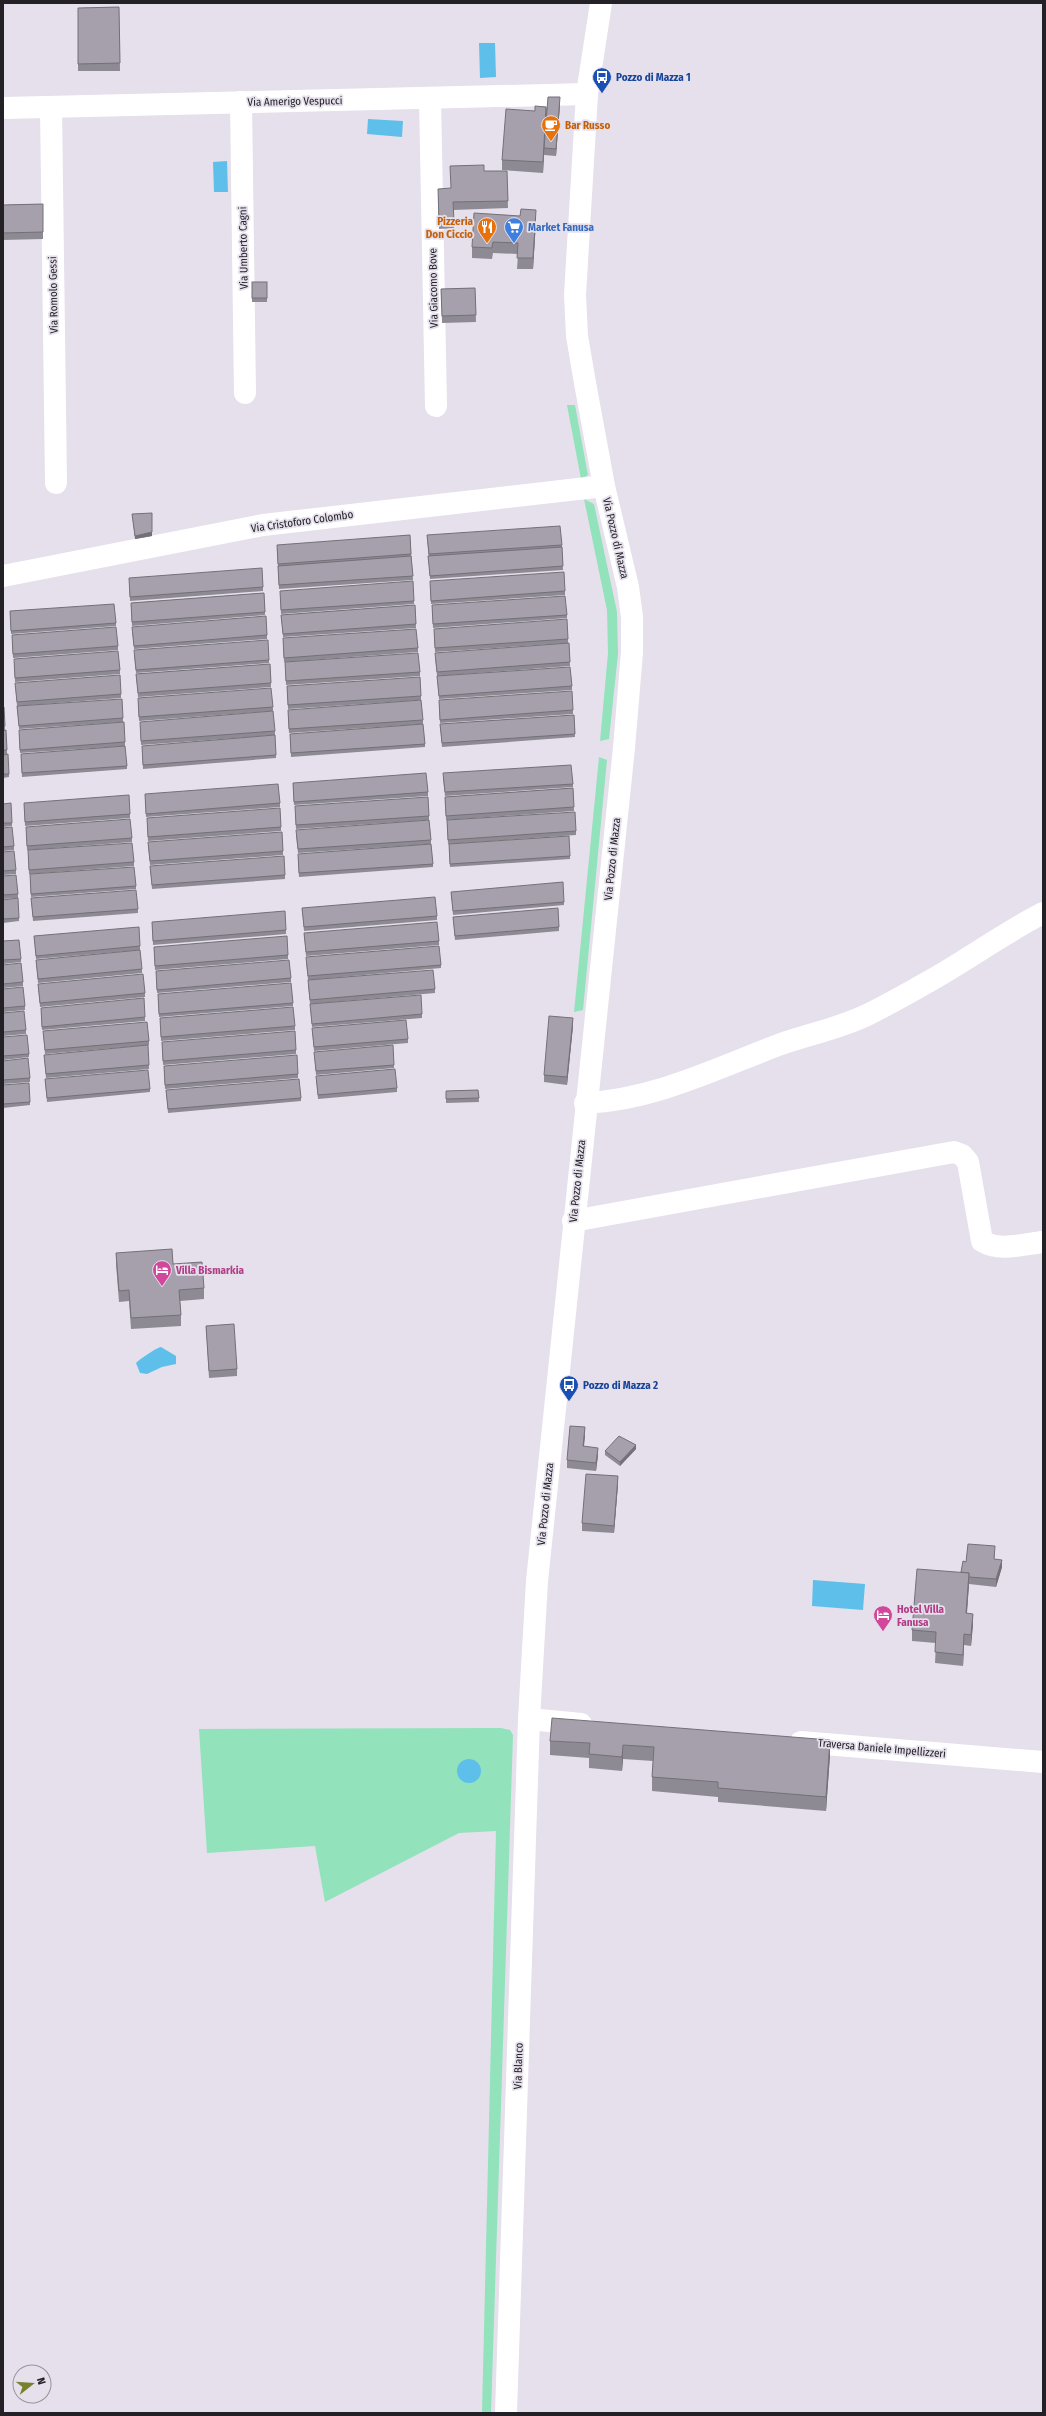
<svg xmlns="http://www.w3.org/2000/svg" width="1046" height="2416" viewBox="0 0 1046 2416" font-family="'Fira Sans Condensed',sans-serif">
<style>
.green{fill:#92e2bb}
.water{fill:#5ebfea}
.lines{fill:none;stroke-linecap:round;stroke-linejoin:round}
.minor{stroke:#fff;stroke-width:22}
.wall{fill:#8e8a94}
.shaded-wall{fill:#747078}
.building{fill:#a5a0ac;stroke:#747078}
.labels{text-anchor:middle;stroke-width:3.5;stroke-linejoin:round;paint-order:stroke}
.transit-label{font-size:11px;font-weight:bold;fill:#164399;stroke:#e5e0ec;text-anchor:start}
.street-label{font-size:11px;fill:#232126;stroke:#e5e0ec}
.food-label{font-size:11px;font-weight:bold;fill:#c56008;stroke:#e5e0ec;text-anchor:start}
.shop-label{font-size:11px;font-weight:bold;fill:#366cbe;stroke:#e5e0ec;text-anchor:start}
.hotel-label{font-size:11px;font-weight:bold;fill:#b23c85;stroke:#e5e0ec;text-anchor:start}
</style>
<rect width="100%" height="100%" fill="#e5e0ec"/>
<g class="green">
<polygon points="567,405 575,405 588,475 581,479"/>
<polygon points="584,499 594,504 617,612 618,654 609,739 600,741 608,653 607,610"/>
<polygon points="599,757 607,760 583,1010 574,1012"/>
<polygon points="501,1728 510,1730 513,1735 491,2413 482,2413 496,1831 459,1833 325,1902 315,1846 207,1853 199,1729"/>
</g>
<g class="water">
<polygon points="479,43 495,43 496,77 480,78"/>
<polygon points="368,119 403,121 402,137 367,134"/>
<polygon points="227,161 228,192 214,192 213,162"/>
<path d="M161 1347 176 1356V1364L162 1367 147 1374 140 1373 136 1363C140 1359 156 1348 161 1347Z"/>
<polygon points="813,1580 865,1584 863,1610 812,1606"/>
<circle cx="469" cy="1771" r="12"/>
</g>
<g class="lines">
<g class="minor">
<polyline points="430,98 436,406"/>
<polyline points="241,102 245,393"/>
<polyline points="51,107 56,483"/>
<polyline points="3,108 587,94"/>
<polyline points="3,576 263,525 604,486"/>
<path d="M585 1103C654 1100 717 1068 781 1044 810 1034 840 1028 867 1015 887 1005 907 994 926 983 966 961 1002 934 1043 913"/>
<path d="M573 1221 954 1152 962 1155 968 1162 982 1241C999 1252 1024 1244 1043 1242"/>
<polyline points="529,1719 581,1724"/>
<polyline points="801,1742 1043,1762"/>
<polyline points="506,2413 529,1719 537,1581 624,748 632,652 632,617 628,587 604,486 585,383 577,336 575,295 587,94 601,3"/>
</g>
</g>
<g class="wall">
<polygon points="119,7 120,71 78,71 78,8"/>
<polygon points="560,104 556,156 544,155 544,154 543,173 502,170 502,160 535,111"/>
<polygon points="484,171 507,171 508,208 453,210 454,228 439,229 438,196 451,188"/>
<polygon points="43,204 43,239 3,240 3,205"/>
<polygon points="536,221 533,269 517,269 518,254 493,253 492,259 472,258 472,247"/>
<rect x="252" y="282" width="15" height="20"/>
<polygon points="475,288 476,322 442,323 441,289"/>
<polygon points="132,514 152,536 135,539"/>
<polygon points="410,535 413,580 279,589 277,548"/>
<polygon points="427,535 562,545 563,570 430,579"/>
<polygon points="129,578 263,587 263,591 130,601"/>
<polygon points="430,585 565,591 565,595 431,604"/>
<polygon points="264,593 265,615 132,626 131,603"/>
<polygon points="280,595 414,601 414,604 281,614"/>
<polygon points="415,605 416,628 283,637 281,615"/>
<polygon points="432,605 567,615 567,618 433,628"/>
<polygon points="10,611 116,623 116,626 11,634"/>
<polygon points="132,630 267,635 267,639 134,649"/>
<polygon points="434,632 568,639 568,643 435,652"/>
<polygon points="12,639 118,646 118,650 13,658"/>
<polygon points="283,642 418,648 418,652 284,662"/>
<polygon points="569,643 570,666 437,676 435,656"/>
<polygon points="134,654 269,660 269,663 136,673"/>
<polygon points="14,662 120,670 120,674 15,682"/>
<polygon points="285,662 420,672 420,676 286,685"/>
<polygon points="270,664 271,687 138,697 136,674"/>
<polygon points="437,676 572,686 572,690 439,699"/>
<polygon points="15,683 121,694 121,698 17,706"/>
<polygon points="287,686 421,696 421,700 288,709"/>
<polygon points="138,702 273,707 273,711 139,721"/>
<polygon points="439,704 573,710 573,714 440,723"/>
<polygon points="17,706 123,718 123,722 19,729"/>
<polygon points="3,707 5,726 5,730 3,730"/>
<polygon points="288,714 423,720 423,724 289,733"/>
<polygon points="574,715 575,737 442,747 440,724"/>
<polygon points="140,725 275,731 275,735 141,745"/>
<polygon points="3,731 7,750 7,754 3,754"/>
<polygon points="19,734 125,742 125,746 20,753"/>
<polygon points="290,734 425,744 425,747 291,757"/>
<polygon points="142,746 276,755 276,758 143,769"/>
<polygon points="21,754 127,766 127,769 22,777"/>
<polygon points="3,755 9,774 9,777 3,778"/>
<polygon points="443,777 573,784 573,787 445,796"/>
<polygon points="293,783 428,792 428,796 294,805"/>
<polygon points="573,788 574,811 446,820 445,797"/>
<polygon points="145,794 280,803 280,807 146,817"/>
<polygon points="24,803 130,814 130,818 25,826"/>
<polygon points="3,804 12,823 12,826 3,827"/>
<polygon points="295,810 429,816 429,820 296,829"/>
<polygon points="147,822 281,827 281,831 148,841"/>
<polygon points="447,824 576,831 576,835 448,844"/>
<polygon points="26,827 132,838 132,842 27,850"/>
<polygon points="3,828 14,846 14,850 3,851"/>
<polygon points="296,834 431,840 431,844 298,853"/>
<polygon points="148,845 283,851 283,855 150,865"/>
<polygon points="449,848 570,856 570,859 450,867"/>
<polygon points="3,852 16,870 16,874 3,875"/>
<polygon points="28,854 134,862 134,866 29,874"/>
<polygon points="298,858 433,864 433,867 299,877"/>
<polygon points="150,866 285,875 285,879 152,889"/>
<polygon points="3,876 18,894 18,898 3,899"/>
<polygon points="30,878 136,886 136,889 31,897"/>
<polygon points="451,892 564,902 564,905 453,915"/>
<polygon points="31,898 138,909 138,913 33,921"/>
<polygon points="3,900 19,918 19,921 3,923"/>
<polygon points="302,908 437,916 437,920 304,931"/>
<polygon points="453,917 559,927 559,931 455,940"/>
<polygon points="152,922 286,930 286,934 153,945"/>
<polygon points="304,933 439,941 439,945 306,956"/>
<polygon points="34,936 140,946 140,950 36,959"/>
<polygon points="3,941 21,959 21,962 3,964"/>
<polygon points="154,947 288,955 288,959 155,970"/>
<polygon points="36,960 142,969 142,973 38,983"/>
<polygon points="306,961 441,965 441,968 308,980"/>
<polygon points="3,965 23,982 23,986 3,988"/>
<polygon points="156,971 291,978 291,982 157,993"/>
<polygon points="38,984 145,993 145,997 40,1007"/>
<polygon points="308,984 435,989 435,993 310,1004"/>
<polygon points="3,989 25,1006 25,1010 3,1012"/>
<polygon points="158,994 293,1003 293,1006 159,1017"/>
<polygon points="310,1004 422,1014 422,1018 312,1027"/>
<polygon points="41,1008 145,1017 145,1021 42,1030"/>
<polygon points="3,1013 26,1030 26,1034 3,1036"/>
<polygon points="160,1018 295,1026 295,1030 161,1041"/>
<polygon points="573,1026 567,1085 544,1082 544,1075"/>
<polygon points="312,1028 408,1039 408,1043 314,1051"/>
<polygon points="43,1031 149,1041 149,1045 45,1054"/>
<polygon points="3,1037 29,1054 29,1057 3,1060"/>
<polygon points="162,1042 296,1050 296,1054 163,1065"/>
<polygon points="314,1052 394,1065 394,1068 316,1075"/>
<polygon points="44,1055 149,1065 149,1069 46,1078"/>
<polygon points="3,1061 30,1078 30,1082 3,1084"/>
<polygon points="164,1066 298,1074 298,1078 165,1089"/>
<polygon points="316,1076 397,1088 397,1092 318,1099"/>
<polygon points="45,1079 150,1089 150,1092 47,1102"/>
<polygon points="3,1085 30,1102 30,1105 3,1108"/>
<polygon points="166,1090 301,1098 301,1101 168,1113"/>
<polygon points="478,1090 479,1102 446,1103 446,1091"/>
<polygon points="116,1253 173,1264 204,1288 204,1299 180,1301 181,1315 181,1326 131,1329 129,1301 119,1302 116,1264"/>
<polygon points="206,1326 237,1369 237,1376 209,1378"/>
<polygon points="585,1435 584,1446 598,1455 596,1471 567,1468 567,1460"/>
<polygon points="636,1449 620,1466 605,1455 605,1451"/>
<polygon points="618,1484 614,1533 582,1531 582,1523"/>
<polygon points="995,1554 994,1559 1002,1567 996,1587 969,1584 967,1613 973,1624 971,1646 964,1645 963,1666 935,1663 936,1643 912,1641 912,1630 961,1572 966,1562"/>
<polygon points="550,1741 830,1755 826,1811 718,1802 718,1797 652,1791 652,1777 653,1761 623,1759 622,1771 589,1768 589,1758 550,1755"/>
</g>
<g class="shaded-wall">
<polygon points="560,97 560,104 556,156 556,149"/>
<polygon points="546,107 544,154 543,173 543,162"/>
<polygon points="536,210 536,221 533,269 533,258"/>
<polygon points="152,532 152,536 135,539 135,536"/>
<polygon points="573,1018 573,1026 567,1085 567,1077"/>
<polygon points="585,1427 585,1435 583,1454 583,1446"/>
<polygon points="636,1445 636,1449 620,1466 620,1462"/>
<polygon points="598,1448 598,1455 596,1471 596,1463"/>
<polygon points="618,1476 618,1484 614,1533 614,1526"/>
<polygon points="1002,1560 1002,1567 996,1587 996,1579"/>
<polygon points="969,1573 969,1584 966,1624 966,1613"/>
<polygon points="973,1614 973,1624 971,1646 971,1635"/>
<polygon points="964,1634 964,1645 963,1666 963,1655"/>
<polygon points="830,1740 830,1755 826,1811 826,1797"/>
<polygon points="623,1745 623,1759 622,1771 622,1757"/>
</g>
<g class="building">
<polygon points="119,7 120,63 78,64 78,8"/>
<polygon points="548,97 560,97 556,149 544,148"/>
<polygon points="535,106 546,107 543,162 502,160 506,109 535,111"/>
<polygon points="484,165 484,171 507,171 508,201 453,202 454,221 439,221 438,189 451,188 450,166"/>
<polygon points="43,204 43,232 3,233 3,205"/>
<polygon points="521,209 536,210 533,258 517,258 518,243 493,242 492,248 472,247 474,213 520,216"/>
<rect x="252" y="282" width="15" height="16"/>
<polygon points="475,288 476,315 442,316 441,289"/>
<polygon points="152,513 152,532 135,536 132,514"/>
<polygon points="560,526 562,545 429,554 427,535"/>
<polygon points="410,535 411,554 278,564 277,545"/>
<polygon points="562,547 563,566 430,576 428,556"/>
<polygon points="411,556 413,576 279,585 278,566"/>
<polygon points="262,568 263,587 130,597 129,578"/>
<polygon points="564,572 565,591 431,601 430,581"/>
<polygon points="413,581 414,601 281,610 280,591"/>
<polygon points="264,593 265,612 132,622 131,603"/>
<polygon points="565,596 567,615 433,624 432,605"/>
<polygon points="114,604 116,623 11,631 10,611"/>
<polygon points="415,605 416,624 283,634 281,615"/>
<polygon points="266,616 267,635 134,646 132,627"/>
<polygon points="567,619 568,639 435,648 434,629"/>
<polygon points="116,627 118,646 13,654 12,635"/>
<polygon points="416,629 418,648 284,658 283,638"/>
<polygon points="268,640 269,660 136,670 134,650"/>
<polygon points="569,643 570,662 437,672 435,653"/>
<polygon points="118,651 120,670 15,678 14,659"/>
<polygon points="418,653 420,672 286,681 285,662"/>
<polygon points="270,664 271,683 138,693 136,674"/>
<polygon points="570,667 572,686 439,696 437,676"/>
<polygon points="120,675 121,694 17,702 15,683"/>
<polygon points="420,677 421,696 288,705 287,686"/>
<polygon points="271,688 273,707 139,717 138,698"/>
<polygon points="572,691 573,710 440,720 439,700"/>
<polygon points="122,699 123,718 19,726 17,706"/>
<polygon points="421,700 423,720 289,729 288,710"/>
<polygon points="3,707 4,707 5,726 3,726"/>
<polygon points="273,711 275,731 141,741 140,722"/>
<polygon points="574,715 575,734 442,743 440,724"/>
<polygon points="124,722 125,742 20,750 19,730"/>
<polygon points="423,724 425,744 291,753 290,734"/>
<polygon points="6,730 7,750 3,750 3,731"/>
<polygon points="275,735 276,755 143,765 142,746"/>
<polygon points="125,746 127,766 22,773 21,754"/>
<polygon points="8,754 9,774 3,774 3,755"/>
<polygon points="571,765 573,784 445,792 443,773"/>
<polygon points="426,773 428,792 294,802 293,783"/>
<polygon points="278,784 280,803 146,814 145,794"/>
<polygon points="573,788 574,807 446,816 445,797"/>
<polygon points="129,795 130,814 25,822 24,803"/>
<polygon points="428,797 429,816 296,825 295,806"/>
<polygon points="11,803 12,823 3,823 3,804"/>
<polygon points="280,808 281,827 148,837 147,818"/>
<polygon points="575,812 576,831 448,840 447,820"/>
<polygon points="130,819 132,838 27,846 26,827"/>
<polygon points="429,820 431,840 298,849 296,830"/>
<polygon points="12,827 14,846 3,847 3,828"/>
<polygon points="282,832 283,851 150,861 148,842"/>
<polygon points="569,836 570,856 450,864 449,844"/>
<polygon points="132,843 134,862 29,870 28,850"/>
<polygon points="431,844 433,864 299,873 298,854"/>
<polygon points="14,851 16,870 3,871 3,852"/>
<polygon points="284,856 285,875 152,885 150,866"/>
<polygon points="134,867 136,886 31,894 30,874"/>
<polygon points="16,875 18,894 3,895 3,876"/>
<polygon points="563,882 564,902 453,911 451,892"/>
<polygon points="136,890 138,909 33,917 31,898"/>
<polygon points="435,897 437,916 304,927 302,908"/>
<polygon points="18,898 19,918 3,919 3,900"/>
<polygon points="558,908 559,927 455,936 453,917"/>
<polygon points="285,911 286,930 153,941 152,922"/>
<polygon points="437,922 439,941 306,952 304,933"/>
<polygon points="139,927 140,946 36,956 34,936"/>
<polygon points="287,936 288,955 155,966 154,947"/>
<polygon points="19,940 21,959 3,960 3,941"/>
<polygon points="439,946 441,965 308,976 306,957"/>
<polygon points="140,950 142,969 38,979 36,960"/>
<polygon points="289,960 291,978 157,990 156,971"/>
<polygon points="21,963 23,982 3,984 3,965"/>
<polygon points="433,970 435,989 310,1000 308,980"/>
<polygon points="143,974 145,993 40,1003 38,984"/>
<polygon points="291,983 293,1003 159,1014 158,994"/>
<polygon points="23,987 25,1006 3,1008 3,989"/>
<polygon points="421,995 422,1014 312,1024 310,1004"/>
<polygon points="144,998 145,1017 42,1027 41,1008"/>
<polygon points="293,1007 295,1026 161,1037 160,1018"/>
<polygon points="24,1011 26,1030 3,1032 3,1013"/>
<polygon points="549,1016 573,1018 567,1077 544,1075"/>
<polygon points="406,1020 408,1039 314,1047 312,1028"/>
<polygon points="147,1022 149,1041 45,1050 43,1031"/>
<polygon points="295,1031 296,1050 163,1061 162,1042"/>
<polygon points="27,1035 29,1054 3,1056 3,1037"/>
<polygon points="148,1045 149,1065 46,1074 44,1055"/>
<polygon points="393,1045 394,1065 316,1071 314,1052"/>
<polygon points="297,1055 298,1074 165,1085 164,1066"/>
<polygon points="28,1058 30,1078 3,1080 3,1061"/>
<polygon points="395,1069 397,1088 318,1095 316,1076"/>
<polygon points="148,1070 150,1089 47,1098 45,1079"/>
<polygon points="299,1079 301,1098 168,1109 166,1090"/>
<polygon points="29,1083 30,1102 3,1104 3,1085"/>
<polygon points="478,1090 479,1098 446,1099 446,1091"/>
<polygon points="172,1249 173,1264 202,1262 204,1288 179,1290 181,1315 131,1318 129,1290 119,1291 116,1253"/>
<polygon points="234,1324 237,1369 209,1371 206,1326"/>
<polygon points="570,1426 585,1427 583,1446 598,1448 596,1463 567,1460"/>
<polygon points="619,1436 636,1445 620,1462 605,1451"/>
<polygon points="586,1474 618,1476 614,1526 582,1523"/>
<polygon points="968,1544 995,1546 994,1559 1002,1560 996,1579 969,1577 969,1573 961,1572 963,1561 966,1562"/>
<polygon points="917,1569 969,1573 966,1613 973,1614 971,1635 964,1634 963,1655 935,1652 936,1632 912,1630"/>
<polygon points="552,1718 830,1740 826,1797 718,1788 718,1782 652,1777 654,1747 623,1745 622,1757 589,1754 590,1743 550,1741"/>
</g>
<defs>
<g id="bus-pin" transform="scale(1)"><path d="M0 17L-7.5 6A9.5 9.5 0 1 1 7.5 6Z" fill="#1a4fb4" stroke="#e5e0ec"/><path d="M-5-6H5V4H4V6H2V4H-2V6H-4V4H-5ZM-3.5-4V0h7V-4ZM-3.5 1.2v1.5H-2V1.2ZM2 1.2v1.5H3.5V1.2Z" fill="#fff"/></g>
<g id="cafe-pin" transform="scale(1)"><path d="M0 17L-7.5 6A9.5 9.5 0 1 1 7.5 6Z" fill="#e8710a" stroke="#e5e0ec"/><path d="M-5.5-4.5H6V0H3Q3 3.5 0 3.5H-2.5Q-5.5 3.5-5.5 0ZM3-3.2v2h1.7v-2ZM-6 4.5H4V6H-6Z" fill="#fff"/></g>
<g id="restaurant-pin" transform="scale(1)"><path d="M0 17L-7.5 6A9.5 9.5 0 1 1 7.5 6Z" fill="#e8710a" stroke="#e5e0ec"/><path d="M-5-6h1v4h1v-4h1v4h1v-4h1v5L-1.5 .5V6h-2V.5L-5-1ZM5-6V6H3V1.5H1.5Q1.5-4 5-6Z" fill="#fff"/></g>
<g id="supermarket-pin" transform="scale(1)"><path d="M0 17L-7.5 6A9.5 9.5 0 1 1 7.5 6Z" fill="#3f7fe0" stroke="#e5e0ec"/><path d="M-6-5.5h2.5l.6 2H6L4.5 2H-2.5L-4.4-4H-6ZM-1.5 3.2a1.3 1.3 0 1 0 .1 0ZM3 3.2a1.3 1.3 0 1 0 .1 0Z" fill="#fff"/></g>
<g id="hotel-pin" transform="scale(1)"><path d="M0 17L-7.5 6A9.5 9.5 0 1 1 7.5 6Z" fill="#d1479c" stroke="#e5e0ec"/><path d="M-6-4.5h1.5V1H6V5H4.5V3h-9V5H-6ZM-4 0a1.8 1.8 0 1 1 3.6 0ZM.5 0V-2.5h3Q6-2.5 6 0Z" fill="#fff"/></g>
</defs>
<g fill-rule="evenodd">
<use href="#bus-pin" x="602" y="77"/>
<use href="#cafe-pin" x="551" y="125"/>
<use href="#restaurant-pin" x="487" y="227"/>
<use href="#supermarket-pin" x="514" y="227"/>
<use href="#hotel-pin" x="162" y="1270"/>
<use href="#bus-pin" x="569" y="1385"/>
<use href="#hotel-pin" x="883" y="1615"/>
</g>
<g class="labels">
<g class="transit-label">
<text x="616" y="81">Pozzo di Mazza 1</text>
<text x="583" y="1389">Pozzo di Mazza 2</text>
</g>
<g class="street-label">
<text transform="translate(295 101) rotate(-1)" y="4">Via Amerigo Vespucci</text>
<text transform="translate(243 248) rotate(-91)" y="4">Via Umberto Cagni</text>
<text transform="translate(433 288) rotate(-91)" y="4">Via Giacomo Bove</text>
<text transform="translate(53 295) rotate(-91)" y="4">Via Romolo Gessi</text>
<text transform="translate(302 521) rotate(-8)" y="4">Via Cristoforo Colombo</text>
<text transform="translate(616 538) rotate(77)" y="4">Via Pozzo di Mazza</text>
<text transform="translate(612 859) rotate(-84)" y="4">Via Pozzo di Mazza</text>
<text transform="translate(577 1181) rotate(-84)" y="4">Via Pozzo di Mazza</text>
<text transform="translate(545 1504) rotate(-84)" y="4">Via Pozzo di Mazza</text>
<text transform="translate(882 1748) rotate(5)" y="4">Traversa Daniele Impellizzeri</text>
<text transform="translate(518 2066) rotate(-88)" y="4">Via Blanco</text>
</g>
<g class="food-label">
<text x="565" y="129">Bar Russo</text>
<text x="473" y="225" text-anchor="end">Pizzeria<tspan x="473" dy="13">Don Ciccio</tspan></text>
</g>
<g class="shop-label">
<text x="528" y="231">Market Fanusa</text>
</g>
<g class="hotel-label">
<text x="176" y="1274">Villa Bismarkia</text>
<text x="897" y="1613">Hotel Villa<tspan x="897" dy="13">Fanusa</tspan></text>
</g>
</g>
<rect width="1046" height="2416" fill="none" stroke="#232126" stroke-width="8"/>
<g transform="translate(32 2384) rotate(73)"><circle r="19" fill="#e5e0ec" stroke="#97949d"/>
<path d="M0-3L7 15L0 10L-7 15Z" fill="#78812d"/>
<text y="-6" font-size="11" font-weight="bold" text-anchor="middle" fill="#232126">N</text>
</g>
</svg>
